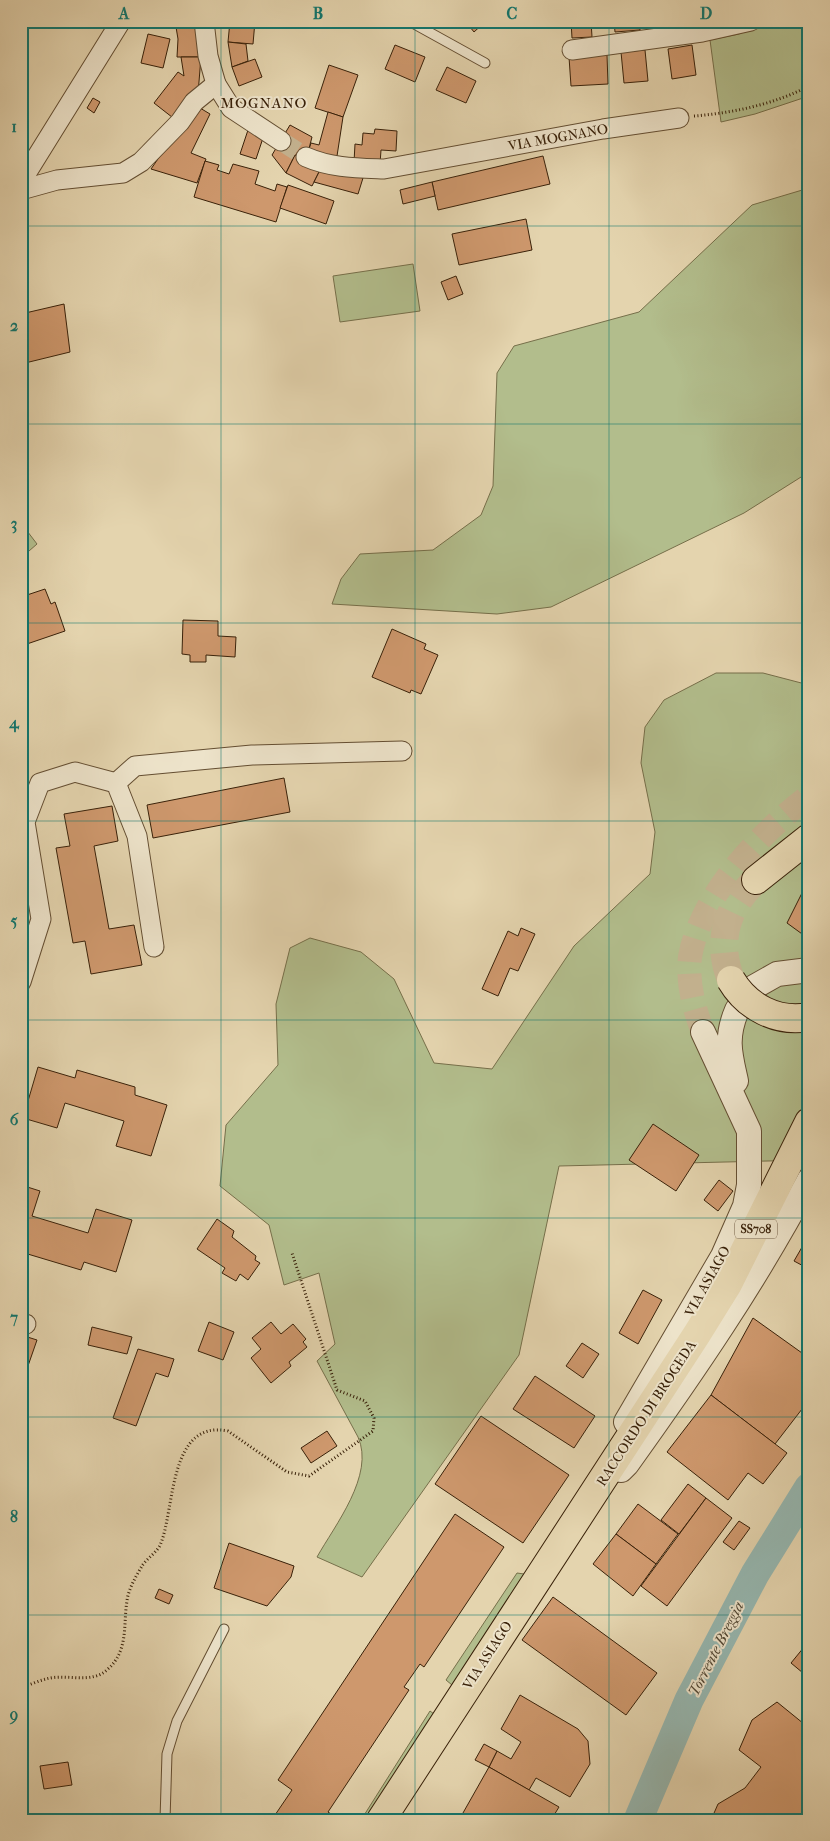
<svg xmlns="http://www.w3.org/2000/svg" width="830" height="1841" viewBox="0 0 830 1841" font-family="'IM FELL French Canon',serif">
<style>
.green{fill:#b2bd8c;stroke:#766f4a}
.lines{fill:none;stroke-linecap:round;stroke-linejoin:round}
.river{stroke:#96b7b0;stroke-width:29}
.building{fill:#ce986d;stroke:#392109}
.minor-tunnel{stroke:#c2b08d;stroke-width:19;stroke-dasharray:19 9;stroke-linecap:butt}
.tertiary-tunnel{stroke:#c2b08d;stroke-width:24;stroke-dasharray:24 12;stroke-linecap:butt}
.primary-tunnel{stroke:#c2b08d;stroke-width:28;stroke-dasharray:28 14;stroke-linecap:butt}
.service-casing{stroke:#644e32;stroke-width:11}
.minor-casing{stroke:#644e32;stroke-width:21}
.tertiary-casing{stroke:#644e32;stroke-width:26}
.primary-casing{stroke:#392109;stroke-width:30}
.path{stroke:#392109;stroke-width:3;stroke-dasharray:1 2.5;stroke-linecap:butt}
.service{stroke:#ede3ca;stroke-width:9}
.minor{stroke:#ede3ca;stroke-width:19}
.tertiary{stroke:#ede3ca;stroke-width:24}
.primary{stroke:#e4d4ae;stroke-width:28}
.primary-bridge-casing{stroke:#392109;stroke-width:30;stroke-linecap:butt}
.primary-bridge{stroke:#e4d4ae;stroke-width:28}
.grid{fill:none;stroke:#0f766e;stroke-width:1;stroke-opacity:0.55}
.labels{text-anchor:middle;stroke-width:4;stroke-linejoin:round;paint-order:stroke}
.shield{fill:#ede3ca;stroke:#6f5b43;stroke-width:1}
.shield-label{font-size:12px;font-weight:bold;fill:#392109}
.street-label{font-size:14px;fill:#392109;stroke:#ede3ca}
.neighbourhood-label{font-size:15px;letter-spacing:1px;fill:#392109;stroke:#ede3ca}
.water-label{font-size:15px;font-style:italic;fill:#504633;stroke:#ede3ca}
.neatline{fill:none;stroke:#0f766e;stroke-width:2}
.grid-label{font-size:16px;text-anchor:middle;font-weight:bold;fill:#0f766e}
</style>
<rect width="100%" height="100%" fill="#e4d4ae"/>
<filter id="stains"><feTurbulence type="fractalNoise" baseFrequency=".004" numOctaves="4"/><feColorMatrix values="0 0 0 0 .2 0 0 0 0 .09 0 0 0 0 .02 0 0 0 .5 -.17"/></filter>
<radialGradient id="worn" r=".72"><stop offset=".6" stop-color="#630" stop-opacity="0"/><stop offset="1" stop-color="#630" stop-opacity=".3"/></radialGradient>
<g class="green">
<polygon points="765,21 809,21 809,96 755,114 721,122 710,40 739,34"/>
<polygon points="809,188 809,472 744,513 551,607 497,614 332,604 341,579 360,554 433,550 481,515 493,486 497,373 514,346 639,312 752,205"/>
<polygon points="413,264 420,311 340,322 333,276"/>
<polygon points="21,523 37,544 21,558"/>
<path d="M716 673H763L809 685V1160L559 1166 519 1355 362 1577 317 1557C335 1525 375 1475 358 1437L317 1361 335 1344 319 1273 284 1285 269 1225 220 1186 226 1125 278 1065 276 1004 290 948 310 938 361 952 394 979 434 1063 492 1069 574 946 650 874 655 832 641 763 645 727 664 700Z"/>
<polygon points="21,855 27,876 21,969"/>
<polygon points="517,1573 524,1574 452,1685 446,1680"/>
<polygon points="430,1711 434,1714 366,1820 361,1820"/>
</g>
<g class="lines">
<polyline class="river" points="638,1820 689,1700 755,1574 809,1487"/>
</g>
<g class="building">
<polygon points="175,21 196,21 201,57 177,57 178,39"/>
<polygon points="230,21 255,21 253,44 228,42"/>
<polygon points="476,21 486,21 474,32 470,27"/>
<polygon points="571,21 591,21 592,37 572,38"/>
<polygon points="614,21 640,21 640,30 615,32"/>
<polygon points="663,21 687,21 687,26 663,27"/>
<polygon points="148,34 170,39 163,68 141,63"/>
<polygon points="228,42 246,44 248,61 232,67"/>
<polygon points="395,45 425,57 415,82 385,69"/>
<polygon points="692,45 696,75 672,79 668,49"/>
<polygon points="645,50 648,81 624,83 621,52"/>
<polygon points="607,55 608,84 571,86 569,57"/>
<polygon points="181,57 201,57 198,94 177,121 154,103 178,72 184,76"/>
<polygon points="255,59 262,77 239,86 232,67"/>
<polygon points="329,65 358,75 343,117 315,108"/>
<polygon points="447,67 476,81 466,103 436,90"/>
<polygon points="93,98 100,102 94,113 87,108"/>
<polygon points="195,105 210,114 191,153 206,159 197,183 151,169"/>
<polygon points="328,112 343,117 337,156 307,155 311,143 319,145"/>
<polygon points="290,125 312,137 306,160 295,155 286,173 272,155"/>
<polygon points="249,127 265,132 256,159 240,154"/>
<polygon points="375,129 397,131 396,151 381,150 380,164 354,162 355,144 362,145 363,133 374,134"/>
<polygon points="295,155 321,168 312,186 286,173"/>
<polygon points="543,156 550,184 438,210 432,182"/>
<polygon points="205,161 219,165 217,170 229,174 233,164 259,171 255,184 275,191 277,184 287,187 276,222 194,197"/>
<polygon points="321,168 363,178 358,194 314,182"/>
<polygon points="432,182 435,196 403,204 400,190"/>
<polygon points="288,185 334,201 326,224 280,208"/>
<polygon points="526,219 532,250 459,265 452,234"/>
<polygon points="456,276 463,294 448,300 441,282"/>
<polygon points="64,304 70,352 21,364 21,314"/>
<polygon points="45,589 51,604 55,602 65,631 21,646 21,597"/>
<polygon points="183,620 218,621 218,636 236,637 235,657 206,655 206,662 190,662 190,655 182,654"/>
<polygon points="392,629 426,644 424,649 438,655 421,694 411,690 410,693 372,677"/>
<polygon points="284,778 290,812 153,838 147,805"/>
<polygon points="112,806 118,841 94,846 109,929 134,925 142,965 91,974 85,941 73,943 56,848 70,846 64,814"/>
<polygon points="809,879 809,939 787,923"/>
<polygon points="521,928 535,934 518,971 510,968 498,996 482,989 508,931 518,936"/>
<polygon points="38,1067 75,1078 77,1070 135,1087 135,1095 167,1105 151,1156 116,1146 124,1121 65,1103 57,1128 23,1118"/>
<polygon points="653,1124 699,1155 676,1191 629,1160"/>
<polygon points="719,1180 733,1191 718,1211 704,1200"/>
<polygon points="21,1185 40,1191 32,1216 88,1233 96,1209 132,1220 116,1272 84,1262 81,1270 21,1252"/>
<polygon points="217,1219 234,1231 232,1237 256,1256 255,1260 260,1263 248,1280 240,1274 236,1281 222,1273 225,1268 197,1249"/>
<polygon points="809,1235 809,1269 794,1261"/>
<polygon points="643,1290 662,1300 638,1344 619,1333"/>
<polygon points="753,1318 809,1358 809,1400 775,1444 711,1395"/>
<polygon points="209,1322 234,1332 223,1360 198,1351"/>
<polygon points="271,1322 281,1334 293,1324 306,1339 303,1342 307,1347 289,1362 291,1366 271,1383 251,1358 261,1349 252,1338"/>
<polygon points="92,1327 132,1337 127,1354 88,1345"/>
<polygon points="21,1335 37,1340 21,1386"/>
<polygon points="582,1343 599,1354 583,1378 566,1366"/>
<polygon points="138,1349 174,1359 168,1377 156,1373 136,1426 113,1418"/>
<polygon points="535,1376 595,1416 574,1448 513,1409"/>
<polygon points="711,1395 787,1453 763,1484 748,1473 728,1500 667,1452"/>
<polygon points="481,1416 569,1475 523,1543 435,1484"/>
<polygon points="327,1431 337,1446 311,1463 301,1448"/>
<polygon points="688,1484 706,1498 679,1534 661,1520"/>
<polygon points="706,1498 732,1518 667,1606 641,1586"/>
<polygon points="638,1504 678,1534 656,1564 616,1534"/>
<polygon points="455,1514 504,1547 424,1667 420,1664 404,1687 409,1690 328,1812 331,1814 327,1820 282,1820 275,1815 292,1790 278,1780"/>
<polygon points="739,1521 750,1528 734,1550 723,1542"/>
<polygon points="616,1534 656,1564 633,1596 593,1564"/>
<polygon points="229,1543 294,1566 291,1577 267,1606 214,1588"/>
<polygon points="159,1589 173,1595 169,1604 155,1598"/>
<polygon points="553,1597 657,1673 626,1715 522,1640"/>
<polygon points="809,1641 809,1678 791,1663"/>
<polygon points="520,1695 578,1729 588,1741 590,1764 570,1797 536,1778 529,1790 489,1767 497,1751 511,1759 521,1742 501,1729"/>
<polygon points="777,1702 809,1728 809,1820 711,1820 718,1804 745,1788 761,1767 739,1750 752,1720"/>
<polygon points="484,1744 497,1751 489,1767 475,1760"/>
<polygon points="68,1762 72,1785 44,1789 40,1766"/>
<polygon points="489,1767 559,1807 551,1820 459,1820"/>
</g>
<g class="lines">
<polyline class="minor-tunnel" points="281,141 306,157"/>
<path class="tertiary-tunnel" d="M703 1032C694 1009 687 982 690 957 700 896 762 831 809 796"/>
<path class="primary-tunnel" d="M731 980C716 941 726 908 756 880"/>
<g class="service-casing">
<g id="service">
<polyline points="409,21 485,63"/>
<polyline points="165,1820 167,1754 177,1721 224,1629"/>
</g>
</g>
<g class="minor-casing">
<g id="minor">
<polyline points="572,50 702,32 751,21"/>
<polyline points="216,84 231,108 281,141"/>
<path d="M306 157C331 168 357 168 384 169L603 129 679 118"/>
<polyline points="21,182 121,21"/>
<polyline points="21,190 57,180 123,173 141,162 180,122 194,102 216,84 208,56 204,21"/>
<polyline points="116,783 135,766 252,755 402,751"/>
<polyline points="21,982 41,919 25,822 40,783 75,772 116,783 137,836 154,947"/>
<polyline points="21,1323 26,1324"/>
</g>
</g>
<g class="tertiary-casing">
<g id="tertiary">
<polyline points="754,987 777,974 809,970"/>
<path d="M736 1081C730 1054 725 1038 737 1010"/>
<polyline points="626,1422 723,1256 745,1206 749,1185 749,1131 703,1032"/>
<path d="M621 1470 627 1464C693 1372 756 1280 809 1180"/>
</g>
</g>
<g class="primary-casing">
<g id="primary">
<polyline points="756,880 809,838"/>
<polyline points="381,1820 697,1334 728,1284 809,1122"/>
</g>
</g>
<g class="path">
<path d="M694 116C733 113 775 104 809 86"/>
<path d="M21 1688C29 1685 38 1681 46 1679 66 1673 92 1685 108 1669 129 1650 123 1624 127 1601 128 1590 136 1576 142 1566 147 1558 158 1552 161 1543 175 1507 169 1419 228 1431L287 1472 309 1476 373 1431 374 1418 365 1401 337 1390 292 1253"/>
</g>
<use href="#service" class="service"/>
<use href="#minor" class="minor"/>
<use href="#tertiary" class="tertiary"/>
<use href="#primary" class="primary"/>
<g class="primary-bridge-casing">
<path id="primary-bridge" d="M731 980C747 1007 777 1023 809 1017"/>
</g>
<use href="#primary-bridge" class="primary-bridge"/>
</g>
<path class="grid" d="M221 21V1820M415 21V1820M609 21V1820M21 226H809M21 424H809M21 623H809M21 821H809M21 1020H809M21 1218H809M21 1417H809M21 1615H809"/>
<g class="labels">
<rect class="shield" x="735" y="1219.5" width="42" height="19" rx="4"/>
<g class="shield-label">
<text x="756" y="1233">SS708</text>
</g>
<g class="street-label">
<text transform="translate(558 137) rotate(-10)" y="5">VIA MOGNANO</text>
<text transform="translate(707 1281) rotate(-61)" y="5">VIA ASIAGO</text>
<text transform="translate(646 1413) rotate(-57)" y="5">RACCORDO DI BROGEDA</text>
<text transform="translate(487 1655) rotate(-57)" y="5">VIA ASIAGO</text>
</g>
<g class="neighbourhood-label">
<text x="264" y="108">MOGNANO</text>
</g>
<g class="water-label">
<text transform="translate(716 1649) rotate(-63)" y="5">Torrente Breggia</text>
</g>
</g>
<rect width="830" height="1841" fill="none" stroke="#e4d4ae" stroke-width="55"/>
<rect x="28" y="28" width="774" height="1786" class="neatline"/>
<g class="grid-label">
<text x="124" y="19">A</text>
<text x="318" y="19">B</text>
<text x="512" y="19">C</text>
<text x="706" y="19">D</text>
<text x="14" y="132">1</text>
<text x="14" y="331">2</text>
<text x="14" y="529">3</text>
<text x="14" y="728">4</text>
<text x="14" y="926">5</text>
<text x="14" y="1125">6</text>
<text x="14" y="1323">7</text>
<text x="14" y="1522">8</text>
<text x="14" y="1720">9</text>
</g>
<rect width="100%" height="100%" filter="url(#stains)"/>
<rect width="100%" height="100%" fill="url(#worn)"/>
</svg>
